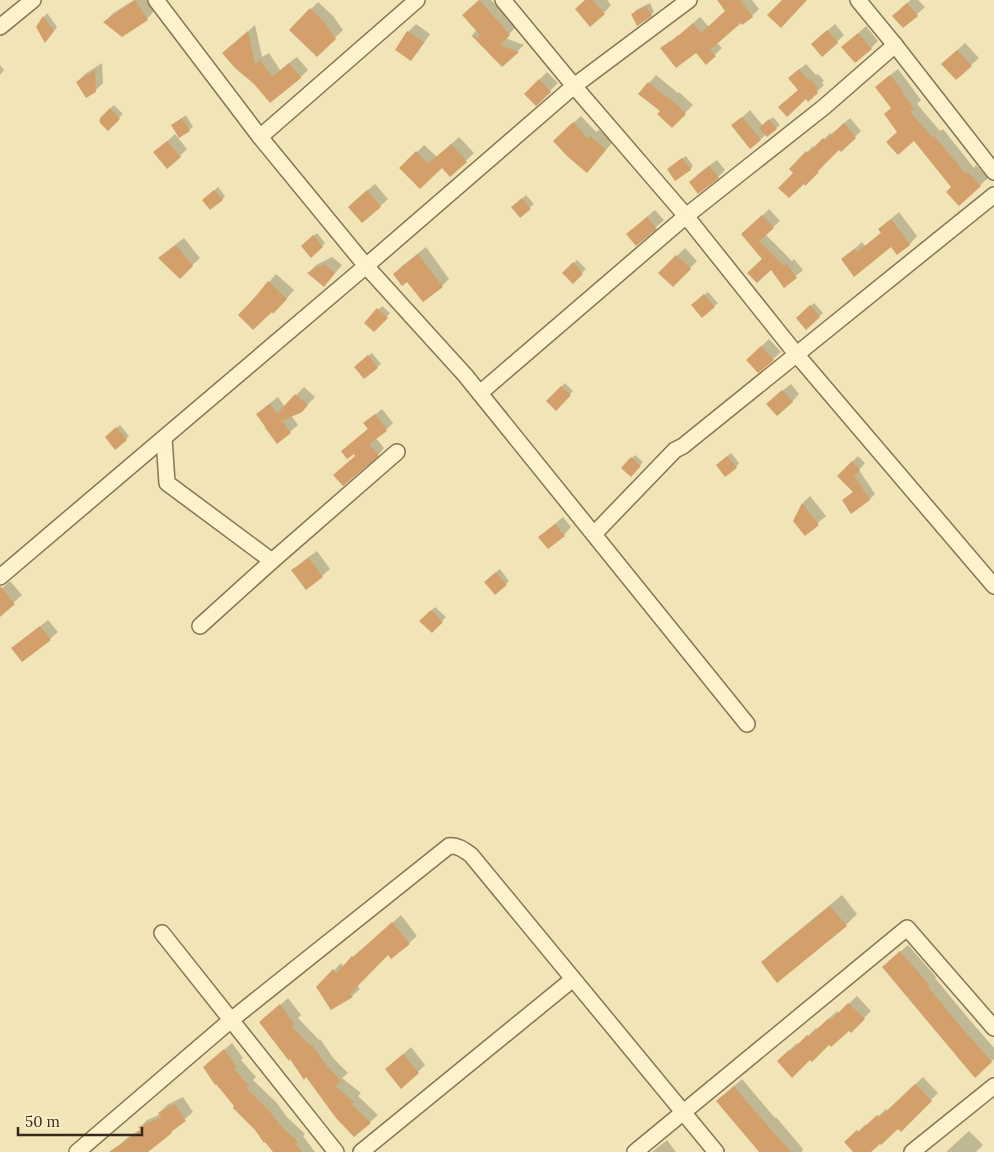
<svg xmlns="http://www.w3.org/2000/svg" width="994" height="1152" viewBox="0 0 994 1152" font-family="Lora,serif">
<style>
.shadow{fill:#0003}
.building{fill:#d39f6a}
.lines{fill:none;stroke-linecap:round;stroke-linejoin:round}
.street-casing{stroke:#887452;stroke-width:18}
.street{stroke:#fcf2cb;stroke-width:15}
</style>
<rect width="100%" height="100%" fill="#f1e5b8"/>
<g class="shadow">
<polygon points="134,0 147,0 154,11 147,19 105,22 112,14"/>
<polygon points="480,0 491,0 516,27 505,38 524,45 502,66 472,35 477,30 464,15"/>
<polygon points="586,0 607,0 611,5 604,13"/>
<polygon points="726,0 752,0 759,9 752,16 741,21 717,43 722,48 706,63 696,51 662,48 678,35 679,36 700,17 709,27 727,10"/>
<polygon points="911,0 918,0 925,7 903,27 901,8"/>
<polygon points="318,2 333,16 343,30 317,56 291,30"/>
<polygon points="650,3 654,12 651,15 633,14 636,10"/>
<polygon points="47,13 57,27 49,38 38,27"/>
<polygon points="416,24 430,34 418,52 411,59 408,32"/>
<polygon points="835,24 844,35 837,42 820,37"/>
<polygon points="255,25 262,57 269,53 280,70 297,57 308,70 300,78 270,101 232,46"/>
<polygon points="866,26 878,41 871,48 851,40"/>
<polygon points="965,43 979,58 971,65 951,56"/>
<polygon points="102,63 103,83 95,91 77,82 85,74"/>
<polygon points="806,64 816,75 818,74 824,81 822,83 824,85 808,100 799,90 796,72"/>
<polygon points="0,65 4,70 0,75"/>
<polygon points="898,69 921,100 917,104 940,131 943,129 974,168 976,165 988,178 960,204 953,187 914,140 898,132 892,107 884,80"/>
<polygon points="547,72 558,83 536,105 525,94"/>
<polygon points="656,75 678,93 679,92 693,105 672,126 661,111 649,83"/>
<polygon points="114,105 123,114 108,129 99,120"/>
<polygon points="750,110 763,126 773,117 780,125 767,136 766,134 760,140 733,126"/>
<polygon points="186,115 193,127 180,136 172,125"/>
<polygon points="581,116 596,132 599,130 613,142 587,171 562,133"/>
<polygon points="850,118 861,131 841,150 839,148 823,164 824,165 805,184 790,169 813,146 815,148 830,133 832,134"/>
<polygon points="175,134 187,149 180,156 163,145"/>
<polygon points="459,137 474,153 450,176 442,166 401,168 424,145 437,157"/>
<polygon points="686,156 693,166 690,170 672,166"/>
<polygon points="717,160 725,170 718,177 691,182 698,174"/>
<polygon points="375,184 388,199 363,222 357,199"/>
<polygon points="218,187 225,196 222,200 207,197"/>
<polygon points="526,195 534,204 520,216 516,204"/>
<polygon points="769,209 780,221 765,234 792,261 794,259 803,270 784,286 763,259 750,228"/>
<polygon points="655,210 664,220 636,245 635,227"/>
<polygon points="899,212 917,236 910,244 897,253 891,245 843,259 862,242 865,246 882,232 879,229"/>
<polygon points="317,233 325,243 322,246 306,242"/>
<polygon points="184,238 200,258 180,277 160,258 167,251"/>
<polygon points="426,247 449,279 442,286 407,280 394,274 402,266"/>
<polygon points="685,248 697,261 673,286 660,273"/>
<polygon points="332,257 342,265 324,286 308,273 316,265"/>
<polygon points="577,260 586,269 573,282 564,273"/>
<polygon points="276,274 294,290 281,305 257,297 269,282"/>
<polygon points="708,292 718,303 702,316 696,302"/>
<polygon points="814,303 823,313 806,328 798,318"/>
<polygon points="382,306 390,313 374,331 366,323"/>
<polygon points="769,339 781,352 758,372 747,360"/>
<polygon points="372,353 381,364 377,367 359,363"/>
<polygon points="565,383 573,391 556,409 548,401"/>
<polygon points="791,384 799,394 792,402 776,396"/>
<polygon points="304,387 315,397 301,411 291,415 298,425 290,432 278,442 258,414 265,407 278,397 285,407"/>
<polygon points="382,409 393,423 386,430 375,437 384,448 378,455 356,456 354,453 342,451 369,428 365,423"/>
<polygon points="120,425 129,436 126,439 110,434"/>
<polygon points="731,453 739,463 736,467 721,462"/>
<polygon points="635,455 643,462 631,475 622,468"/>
<polygon points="858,456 865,463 859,470 875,494 870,499 852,512 843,500 854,491 838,476"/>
<polygon points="810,496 826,516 805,534 795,521 803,503"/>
<polygon points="563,517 571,527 564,535 540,537"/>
<polygon points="317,551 330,569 322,576 295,569 303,561"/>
<polygon points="500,569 509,581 506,584 489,578"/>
<polygon points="10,581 22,595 0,615 0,590"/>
<polygon points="435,607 446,617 432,631 421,621"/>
<polygon points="48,620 58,632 50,639 21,641"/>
<polygon points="842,895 857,914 846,925 763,962 774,951"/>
<polygon points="401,915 417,936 409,943 391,957 388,953 357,985 360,989 352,996 318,987 341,963 344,967 360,950 361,951"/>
<polygon points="908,945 936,977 935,978 968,1018 994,1048 994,1059 975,1076 892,959"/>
<polygon points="857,996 871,1011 851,1031 849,1029 810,1059 778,1061 797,1043 799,1045 816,1028 817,1030 837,1011 839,1013"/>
<polygon points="288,998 301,1015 298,1018 319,1040 320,1039 334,1059 348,1073 342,1078 361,1093 358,1096 378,1115 354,1136 269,1015"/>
<polygon points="232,1043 243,1058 241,1060 256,1077 253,1080 277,1103 287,1117 305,1134 303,1136 315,1152 275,1152 236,1106 212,1060"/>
<polygon points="411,1047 425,1065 418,1072 395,1062"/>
<polygon points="923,1077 938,1093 901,1130 898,1127 869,1152 855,1152 846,1143 866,1124 867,1126 886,1109 888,1111"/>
<polygon points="742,1079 775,1118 776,1117 803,1149 802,1151 802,1152 761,1152 726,1093"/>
<polygon points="183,1097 193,1112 147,1152 112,1152 127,1138 141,1129 140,1128 147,1120 161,1114 159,1113 167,1105"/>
<polygon points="969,1131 983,1145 976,1152 946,1152"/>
<polygon points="667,1140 676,1152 652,1152"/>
</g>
<g class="building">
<polygon points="135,0 148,20 122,37 103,22"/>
<polygon points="479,0 510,35 500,45 519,52 502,67 471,35 478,38 480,35 462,15"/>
<polygon points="585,0 592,0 605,14 590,27 575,9"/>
<polygon points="717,0 740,0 753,17 742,25 741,23 710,50 716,56 706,65 696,53 676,68 660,48 670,41 671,42 693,23 701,33 725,11"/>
<polygon points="782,0 807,0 781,28 767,15"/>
<polygon points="907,3 918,16 903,28 892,16"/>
<polygon points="646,6 652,16 637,26 631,14"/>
<polygon points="310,8 325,23 336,39 317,57 289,30"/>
<polygon points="43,16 54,31 45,43 36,27"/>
<polygon points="827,30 838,43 822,57 811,44"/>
<polygon points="248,31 255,64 260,60 272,77 289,63 301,78 270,103 254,84 235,68 222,53"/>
<polygon points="407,31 424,42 411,61 395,50"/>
<polygon points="858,33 872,49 855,63 841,47"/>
<polygon points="957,50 972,66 956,80 941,64"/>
<polygon points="799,69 809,81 810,79 818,88 816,90 818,93 808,102 806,99 787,117 778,107 798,90 788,78"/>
<polygon points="95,70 96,92 86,98 76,82"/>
<polygon points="890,75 902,90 901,91 914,109 910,112 932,137 934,136 966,174 968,172 981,186 959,206 946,192 951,187 914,141 898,155 886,142 897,132 884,114 891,108 875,87"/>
<polygon points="539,79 551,92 536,106 524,94"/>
<polygon points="648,82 670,100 671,99 686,114 672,128 657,114 660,111 638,94"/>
<polygon points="110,108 120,119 108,131 100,123 100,118"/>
<polygon points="742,117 761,140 750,149 731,125"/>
<polygon points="182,118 190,131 179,138 171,125"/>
<polygon points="769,119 777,129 767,137 759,128"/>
<polygon points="573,122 588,139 590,136 606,150 587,173 568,157 553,141"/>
<polygon points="844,123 856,138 841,152 839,150 818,171 819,172 805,186 804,184 789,198 778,188 793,173 789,169 806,151 808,153 823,138 825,140"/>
<polygon points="167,141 181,157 167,169 153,152"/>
<polygon points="451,144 467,162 450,177 442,168 420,189 399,168 416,151 428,164"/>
<polygon points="682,158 691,170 675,181 667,169"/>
<polygon points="709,166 719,178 698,194 689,182"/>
<polygon points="214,190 223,200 210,210 202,200"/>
<polygon points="367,190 381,207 362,223 348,207"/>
<polygon points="522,198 531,209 520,218 511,207"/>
<polygon points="762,215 774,228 759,241 784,266 787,264 797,278 784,288 771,270 757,283 747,273 762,259 741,234"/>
<polygon points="647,217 657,229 636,246 626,234"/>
<polygon points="891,219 910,245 897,255 891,247 854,277 841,259 854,249 857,252 881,233 878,229"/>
<polygon points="313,235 323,247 311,258 301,246"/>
<polygon points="176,245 193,266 180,279 158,258"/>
<polygon points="418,254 443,287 423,302 407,282 402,286 393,274"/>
<polygon points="676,255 691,269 673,287 658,273"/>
<polygon points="573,262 583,274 573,284 562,273"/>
<polygon points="324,264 335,273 324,287 307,273"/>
<polygon points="268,281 287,299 273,314 272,312 253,330 238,315 256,296"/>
<polygon points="704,294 715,307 702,318 691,305"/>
<polygon points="810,305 820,317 806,330 796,318"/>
<polygon points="377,308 388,318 374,332 364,323"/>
<polygon points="761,346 774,360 758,373 746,360"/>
<polygon points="368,355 378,368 364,379 354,367"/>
<polygon points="561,386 571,395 556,411 546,401"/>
<polygon points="782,390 793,402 777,416 766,404"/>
<polygon points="295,394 308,405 302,412 282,421 291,433 277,444 266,429 264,430 266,428 256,414 270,404 277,414"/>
<polygon points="375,414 387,431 369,444 379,456 343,486 333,475 355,456 354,454 347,459 341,451 368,429 363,423"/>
<polygon points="116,427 127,440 115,450 105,437"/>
<polygon points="727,456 737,468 725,477 716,465"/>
<polygon points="631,457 641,466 631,477 621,468"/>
<polygon points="852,461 860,470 854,476 870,500 851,514 842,500 853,492 837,476"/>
<polygon points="802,503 819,525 805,536 793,521"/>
<polygon points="555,524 565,536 548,549 538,537"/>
<polygon points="309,558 323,577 306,590 291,570"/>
<polygon points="496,572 507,585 495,595 484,582"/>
<polygon points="0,586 15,604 0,617"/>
<polygon points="431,610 443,622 432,633 419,621"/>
<polygon points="40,626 51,640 22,662 11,648"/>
<polygon points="830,906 847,926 777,983 761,962"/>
<polygon points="392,922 410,944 391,959 388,955 350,994 353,997 331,1010 316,987 333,969 336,974 352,956 353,957"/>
<polygon points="900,951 930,986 928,987 960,1026 992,1062 975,1078 882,967"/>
<polygon points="848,1003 865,1019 851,1033 849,1031 831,1047 829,1045 812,1062 810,1060 792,1078 777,1061 789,1050 791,1051 807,1035 809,1036 829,1018 831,1020"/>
<polygon points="280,1004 294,1024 291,1026 311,1046 312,1045 327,1066 341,1081 335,1086 354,1102 351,1104 371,1123 354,1137 336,1118 306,1077 304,1080 290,1059 289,1061 259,1022"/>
<polygon points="224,1049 236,1067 234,1069 249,1086 246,1088 270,1112 280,1125 298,1142 296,1145 302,1152 273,1152 265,1142 264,1143 255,1130 233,1108 234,1106 216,1084 215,1085 203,1067"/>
<polygon points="403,1054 419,1073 401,1089 385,1069"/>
<polygon points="915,1084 932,1101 901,1132 898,1129 881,1145 880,1144 871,1152 853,1152 844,1142 857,1130 859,1132 877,1115 879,1118"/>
<polygon points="734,1086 746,1101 791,1152 759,1152 749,1140 716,1101"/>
<polygon points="175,1104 186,1121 171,1132 172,1133 148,1152 109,1152 141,1130 138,1127 162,1117 158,1113"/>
</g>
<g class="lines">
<g class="street-casing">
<g id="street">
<polyline points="156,0 260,137 366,266 465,375 747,724"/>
<polyline points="503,0 574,86 686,216 797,355 994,586"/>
<polyline points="858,0 895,45 994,172"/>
<polyline points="0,27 33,0"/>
<polyline points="260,137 417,0"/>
<polyline points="480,393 686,216 824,107 895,45"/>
<polyline points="164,438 167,483 272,561"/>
<polyline points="594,534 675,450 683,446 994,195"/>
<polyline points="0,577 366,266 574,86 689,0"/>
<polyline points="200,626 272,561 397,452"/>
<polyline points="162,933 336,1152"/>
<path d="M77 1152 231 1020 449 846C458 845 464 850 471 855L716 1152"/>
<polyline points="361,1152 573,979"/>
<polyline points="635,1152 907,928 994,1028"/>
<polyline points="912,1152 994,1086"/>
</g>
</g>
<use href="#street" class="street"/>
</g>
<path d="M18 1127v8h124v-8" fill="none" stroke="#362919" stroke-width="2.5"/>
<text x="25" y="1127" font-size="15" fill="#362919" stroke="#f8efc8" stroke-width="4" paint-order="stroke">50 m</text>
</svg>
